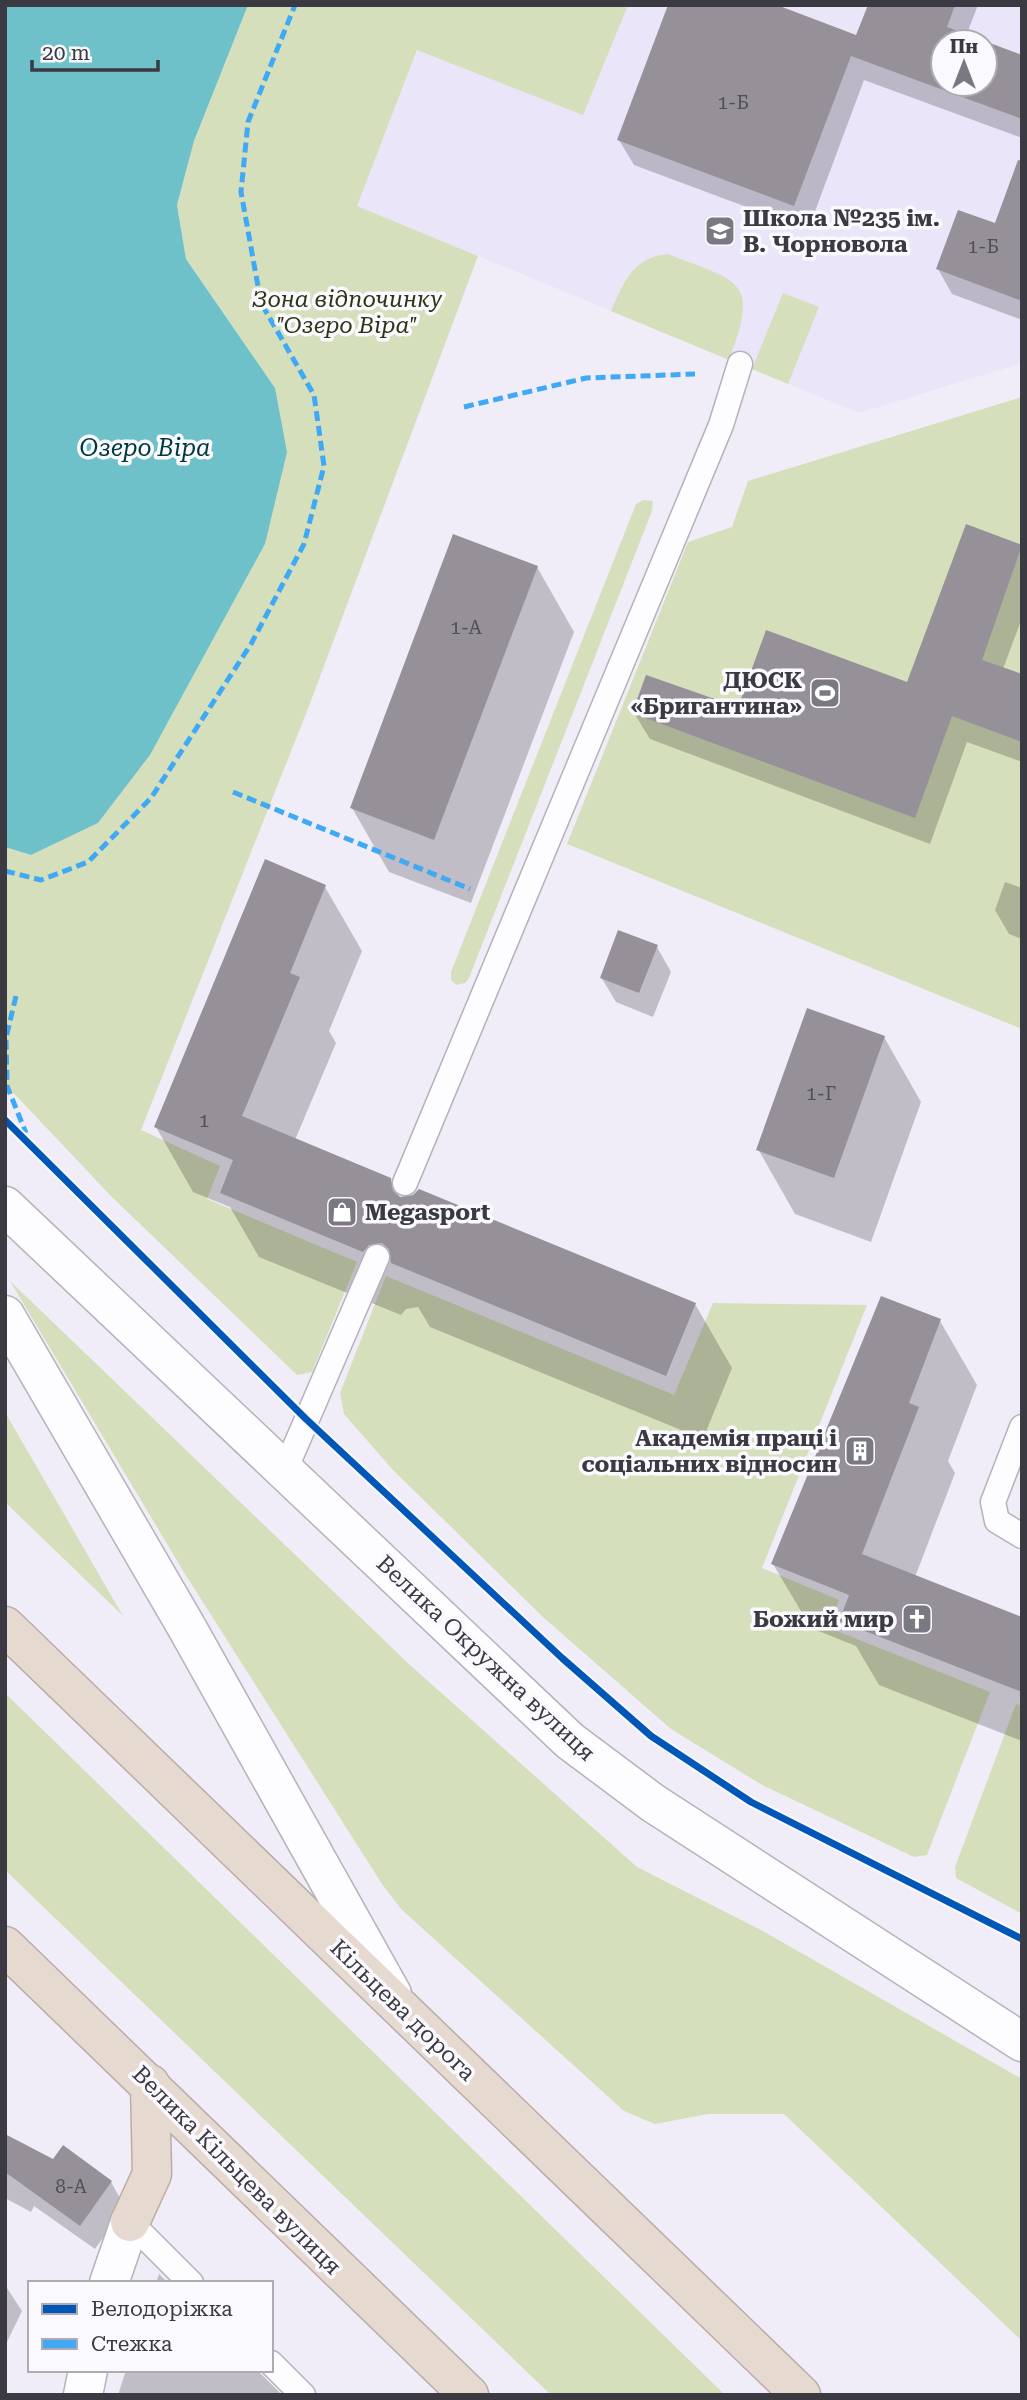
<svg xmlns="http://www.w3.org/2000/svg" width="1027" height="2400" viewBox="0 0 1027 2400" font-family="'Roboto Serif',serif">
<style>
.built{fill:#eae5f9;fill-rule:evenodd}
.green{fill:#d6dfbb}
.water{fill:#6ec1c8}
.shadow{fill:#0003}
.building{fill:#969198;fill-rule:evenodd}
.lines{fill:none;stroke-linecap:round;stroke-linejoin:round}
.lane-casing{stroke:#b4b2ba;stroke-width:27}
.street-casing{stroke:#b4b2ba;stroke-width:41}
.secondary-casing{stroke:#b4b2ba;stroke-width:41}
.highway-casing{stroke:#baada7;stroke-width:41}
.lane{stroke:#fdfcfe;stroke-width:24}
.street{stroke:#fdfcfe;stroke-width:38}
.secondary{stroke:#fdfcfe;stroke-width:38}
.highway{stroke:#e6d9d0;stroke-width:38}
.quiet{stroke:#3fa9f5;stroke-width:5;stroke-dasharray:10 5;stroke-linecap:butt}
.cycleway-casing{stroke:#faf9fd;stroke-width:11}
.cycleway{stroke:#0057b8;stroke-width:7}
.labels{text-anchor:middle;stroke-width:7;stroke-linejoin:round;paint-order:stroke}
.number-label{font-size:19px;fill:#524f57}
.poi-label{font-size:23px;font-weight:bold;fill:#3b3941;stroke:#faf9fd;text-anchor:end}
.park-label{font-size:23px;font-style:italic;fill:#2e3514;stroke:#faf9fd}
.street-label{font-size:23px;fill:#3b3941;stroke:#faf9fd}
.water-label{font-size:24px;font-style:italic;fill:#00393b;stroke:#faf9fd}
</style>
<rect width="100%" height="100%" fill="#f0edf8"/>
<path class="built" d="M435 5H1022V363L859 413 357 206ZM943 42H985V84H943Z"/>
<g class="green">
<polygon points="248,5 628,5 583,115 417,50 357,206 478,256 309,706 141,1130 220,1166 207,1199 357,1262 312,1372 297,1375 111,1196 5,1084 5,847 31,855 98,823 150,755 265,544 275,388 186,259 177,205 194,141"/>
<path d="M668 254C738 282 761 278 729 360L611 311C624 282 633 257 668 254Z"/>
<polygon points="783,293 819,307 788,384 752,369"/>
<polygon points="1022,397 1022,1029 567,844 688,542 732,527 748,481"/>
<polygon points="643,500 653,501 652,511 469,978 465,983 456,985 451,980 451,972 636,504"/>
<polygon points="386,1276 674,1395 713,1303 867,1305 762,1568 839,1600 829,1628 990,1692 927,1855 914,1857 762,1785 671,1729 544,1618 392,1469 344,1414 340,1393"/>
<polygon points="10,1281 410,1665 637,1867 761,1930 1022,2079 1022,2341 784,2114 708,2114 655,2124 624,2111 401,1909 382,1884 185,1574"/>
<polygon points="5,1412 123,1616 5,1502"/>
<polygon points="5,1693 725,2395 551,2395 5,1870"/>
<polygon points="1016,1704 1022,1706 1022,1914 956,1878 955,1867"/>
</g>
<polygon class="water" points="5,5 248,5 194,141 177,205 186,259 275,388 287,452 265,544 150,755 98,823 31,855 5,847"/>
<g class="shadow">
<polygon points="670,5 780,5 779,8 857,37 869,5 978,5 966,36 982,42 943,42 943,84 985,84 985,43 1022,57 1022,138 864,80 808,230 634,165 619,140"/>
<polygon points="1022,155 1022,320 952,294 938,269 996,225"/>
<polygon points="967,526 1022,547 1022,618 1003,669 1022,676 1022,762 967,742 930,844 650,739 634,713 739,709 908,685"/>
<polygon points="537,567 574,632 471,903 389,872 352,808"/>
<polygon points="1005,882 1022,888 1022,939 1009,934 995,910"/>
<polygon points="325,887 362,951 329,1031 336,1043 295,1140 390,1179 401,1199 695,1304 732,1368 703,1439 430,1327 418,1307 406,1309 401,1315 259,1257 230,1207 193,1192 156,1127"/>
<polygon points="657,947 671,972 653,1017 616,1002 601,977"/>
<polygon points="884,1037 921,1102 871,1242 795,1214 758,1149"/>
<polygon points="940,1321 977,1385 948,1461 955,1473 915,1577 1022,1619 1022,1741 879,1685 856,1646 811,1628 773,1564"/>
<polygon points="5,2136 53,2162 111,2182 125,2207 95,2249 34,2206 31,2212 5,2198"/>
<polygon points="159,2274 168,2283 156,2283"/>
<polygon points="5,2285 22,2311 5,2346"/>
<polygon points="126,2370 257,2370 282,2395 118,2395"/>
</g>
<g class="building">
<path d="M668 5H777L856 35 868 5H955L947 27 1022 55V119L851 56 794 206 617 140ZM943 42H985V84H943Z"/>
<polygon points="1018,160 1022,161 1022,301 936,269 958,210 995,223"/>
<polygon points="966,524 1022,545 982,660 1022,674 1022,742 952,716 915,818 632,713 646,675 738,707 766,630 907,682"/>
<polygon points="453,534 538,566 434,840 350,808"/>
<polygon points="265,859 326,885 290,973 300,977 242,1116 391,1178 393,1191 400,1197 413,1195 419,1189 696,1303 666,1376 391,1263 389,1249 382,1243 369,1245 363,1252 220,1193 233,1160 154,1127"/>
<polygon points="618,930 658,945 639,993 600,978"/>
<polygon points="807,1008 885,1036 834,1178 756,1150"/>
<polygon points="881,1296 941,1319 909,1403 919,1407 862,1554 1022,1617 1022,1692 839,1621 849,1595 771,1564"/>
<polygon points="5,2134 53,2159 63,2145 112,2181 80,2226 5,2172"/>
</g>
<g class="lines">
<g class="lane-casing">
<g id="lane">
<polyline points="405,1183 721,425 740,364"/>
<polyline points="1022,1427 993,1502 997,1521 1022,1536"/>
<polyline points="285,1470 377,1257"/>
<polyline points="130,2222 191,2283"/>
<polyline points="271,2363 303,2395"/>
</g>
</g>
<g class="street-casing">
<g id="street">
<polyline points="109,2283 130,2222"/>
<polyline points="83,2395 88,2370"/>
</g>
</g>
<g class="secondary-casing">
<g id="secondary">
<polyline points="5,1206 570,1741 653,1803 1022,2042"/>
<polyline points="5,1315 186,1626 392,1994"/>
</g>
</g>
<g class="highway-casing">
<g id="highway">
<polyline points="5,1626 801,2395"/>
<polyline points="5,1946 469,2395"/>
<polyline points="130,2222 152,2174 150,2084"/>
</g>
</g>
<use href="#lane" class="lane"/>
<use href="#street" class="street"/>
<use href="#secondary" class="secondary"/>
<use href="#highway" class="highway"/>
<g class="quiet">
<polyline points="464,407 586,378 695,374"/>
<polyline points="233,792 470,889"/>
<polyline points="5,871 41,880 88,862 151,798 251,644 304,544 324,466 314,395 261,303 241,192 248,122 295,5"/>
<polyline points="16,996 6,1038 7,1086 26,1133"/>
</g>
<g class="cycleway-casing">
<polyline id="cycleway" points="5,1120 306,1419 562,1658 651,1736 751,1802 1022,1939"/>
</g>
<use href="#cycleway" class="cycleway"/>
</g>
<defs>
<g id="school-square" transform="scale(1.575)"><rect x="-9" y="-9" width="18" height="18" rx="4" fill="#7a7881" stroke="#faf9fd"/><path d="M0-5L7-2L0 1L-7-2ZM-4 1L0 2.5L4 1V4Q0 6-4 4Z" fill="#fff"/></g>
<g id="stadium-square" transform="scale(1.575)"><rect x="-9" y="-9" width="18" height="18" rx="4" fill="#7a7881" stroke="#faf9fd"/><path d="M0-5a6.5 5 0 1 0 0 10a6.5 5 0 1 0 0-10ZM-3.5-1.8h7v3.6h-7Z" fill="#fff"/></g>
<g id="shop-square" transform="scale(1.575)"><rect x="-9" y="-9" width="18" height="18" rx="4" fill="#7a7881" stroke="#faf9fd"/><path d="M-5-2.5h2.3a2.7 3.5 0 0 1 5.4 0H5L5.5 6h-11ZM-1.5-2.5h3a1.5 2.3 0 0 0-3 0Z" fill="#fff"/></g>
<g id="building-square" transform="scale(1.575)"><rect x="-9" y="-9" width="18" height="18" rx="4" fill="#7a7881" stroke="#faf9fd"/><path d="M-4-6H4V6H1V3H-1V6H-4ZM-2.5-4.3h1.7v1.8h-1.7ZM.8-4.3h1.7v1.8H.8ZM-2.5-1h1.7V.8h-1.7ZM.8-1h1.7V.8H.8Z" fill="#fff"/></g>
<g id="church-square" transform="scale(1.575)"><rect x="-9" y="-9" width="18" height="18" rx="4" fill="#7a7881" stroke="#faf9fd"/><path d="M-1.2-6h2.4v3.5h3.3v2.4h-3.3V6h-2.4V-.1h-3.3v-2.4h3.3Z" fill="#fff"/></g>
</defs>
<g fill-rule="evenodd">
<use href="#school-square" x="720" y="231"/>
<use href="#stadium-square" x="825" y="693"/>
<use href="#shop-square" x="342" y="1212"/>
<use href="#building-square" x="860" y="1451"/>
<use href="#church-square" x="917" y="1619"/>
</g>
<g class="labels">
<g class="number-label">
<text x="733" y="109">1-Б</text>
<text x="983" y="253">1-Б</text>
<text x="466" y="634">1-А</text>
<text x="821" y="1100">1-Г</text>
<text x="204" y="1127">1</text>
<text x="71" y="2193">8-А</text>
</g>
<g class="poi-label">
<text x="743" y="226" text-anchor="start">Школа №235 ім.<tspan x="743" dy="26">В. Чорновола</tspan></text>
<text x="802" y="688">ДЮСК<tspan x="802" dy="26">«Бригантина»</tspan></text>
<text x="365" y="1220" text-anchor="start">Megasport</text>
<text x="837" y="1446">Академія праці і<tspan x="837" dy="26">соціальних відносин</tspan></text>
<text x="894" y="1627">Божий мир</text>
</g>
<g class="park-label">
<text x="347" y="307">Зона відпочинку<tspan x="347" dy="26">"Озеро Віра"</tspan></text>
</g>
<g class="street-label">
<text transform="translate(486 1658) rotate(43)" y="8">Велика Окружна вулиця</text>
<text transform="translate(403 2010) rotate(44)" y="8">Кільцева дорога</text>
<text transform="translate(237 2170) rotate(45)" y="8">Велика Кільцева вулиця</text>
</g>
<g class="water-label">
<text x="145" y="456">Озеро Віра</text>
</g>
</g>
<rect width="1027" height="2400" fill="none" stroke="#3b3941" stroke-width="14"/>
<rect x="28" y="2281" width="245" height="91" fill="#faf9fd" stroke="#aeacb2" stroke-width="2"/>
<rect x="42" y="2304" width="35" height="10" fill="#0057b8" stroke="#aeacb2" stroke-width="2"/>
<text x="91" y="2316" font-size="21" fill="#3b3941">Велодоріжка</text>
<rect x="42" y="2339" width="35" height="10" fill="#3fa9f5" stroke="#aeacb2" stroke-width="2"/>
<text x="91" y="2351" font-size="21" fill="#3b3941">Стежка</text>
<g transform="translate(964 63)"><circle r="33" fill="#faf9fd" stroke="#aeacb2" stroke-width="2"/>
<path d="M0-5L12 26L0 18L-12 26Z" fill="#7a7881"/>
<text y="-10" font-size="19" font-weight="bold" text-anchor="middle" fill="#3b3941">Пн</text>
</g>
<path d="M32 60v10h126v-10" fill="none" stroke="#3b3941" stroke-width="3.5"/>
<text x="42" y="60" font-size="21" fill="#3b3941" stroke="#faf9fd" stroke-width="5" paint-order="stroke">20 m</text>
</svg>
